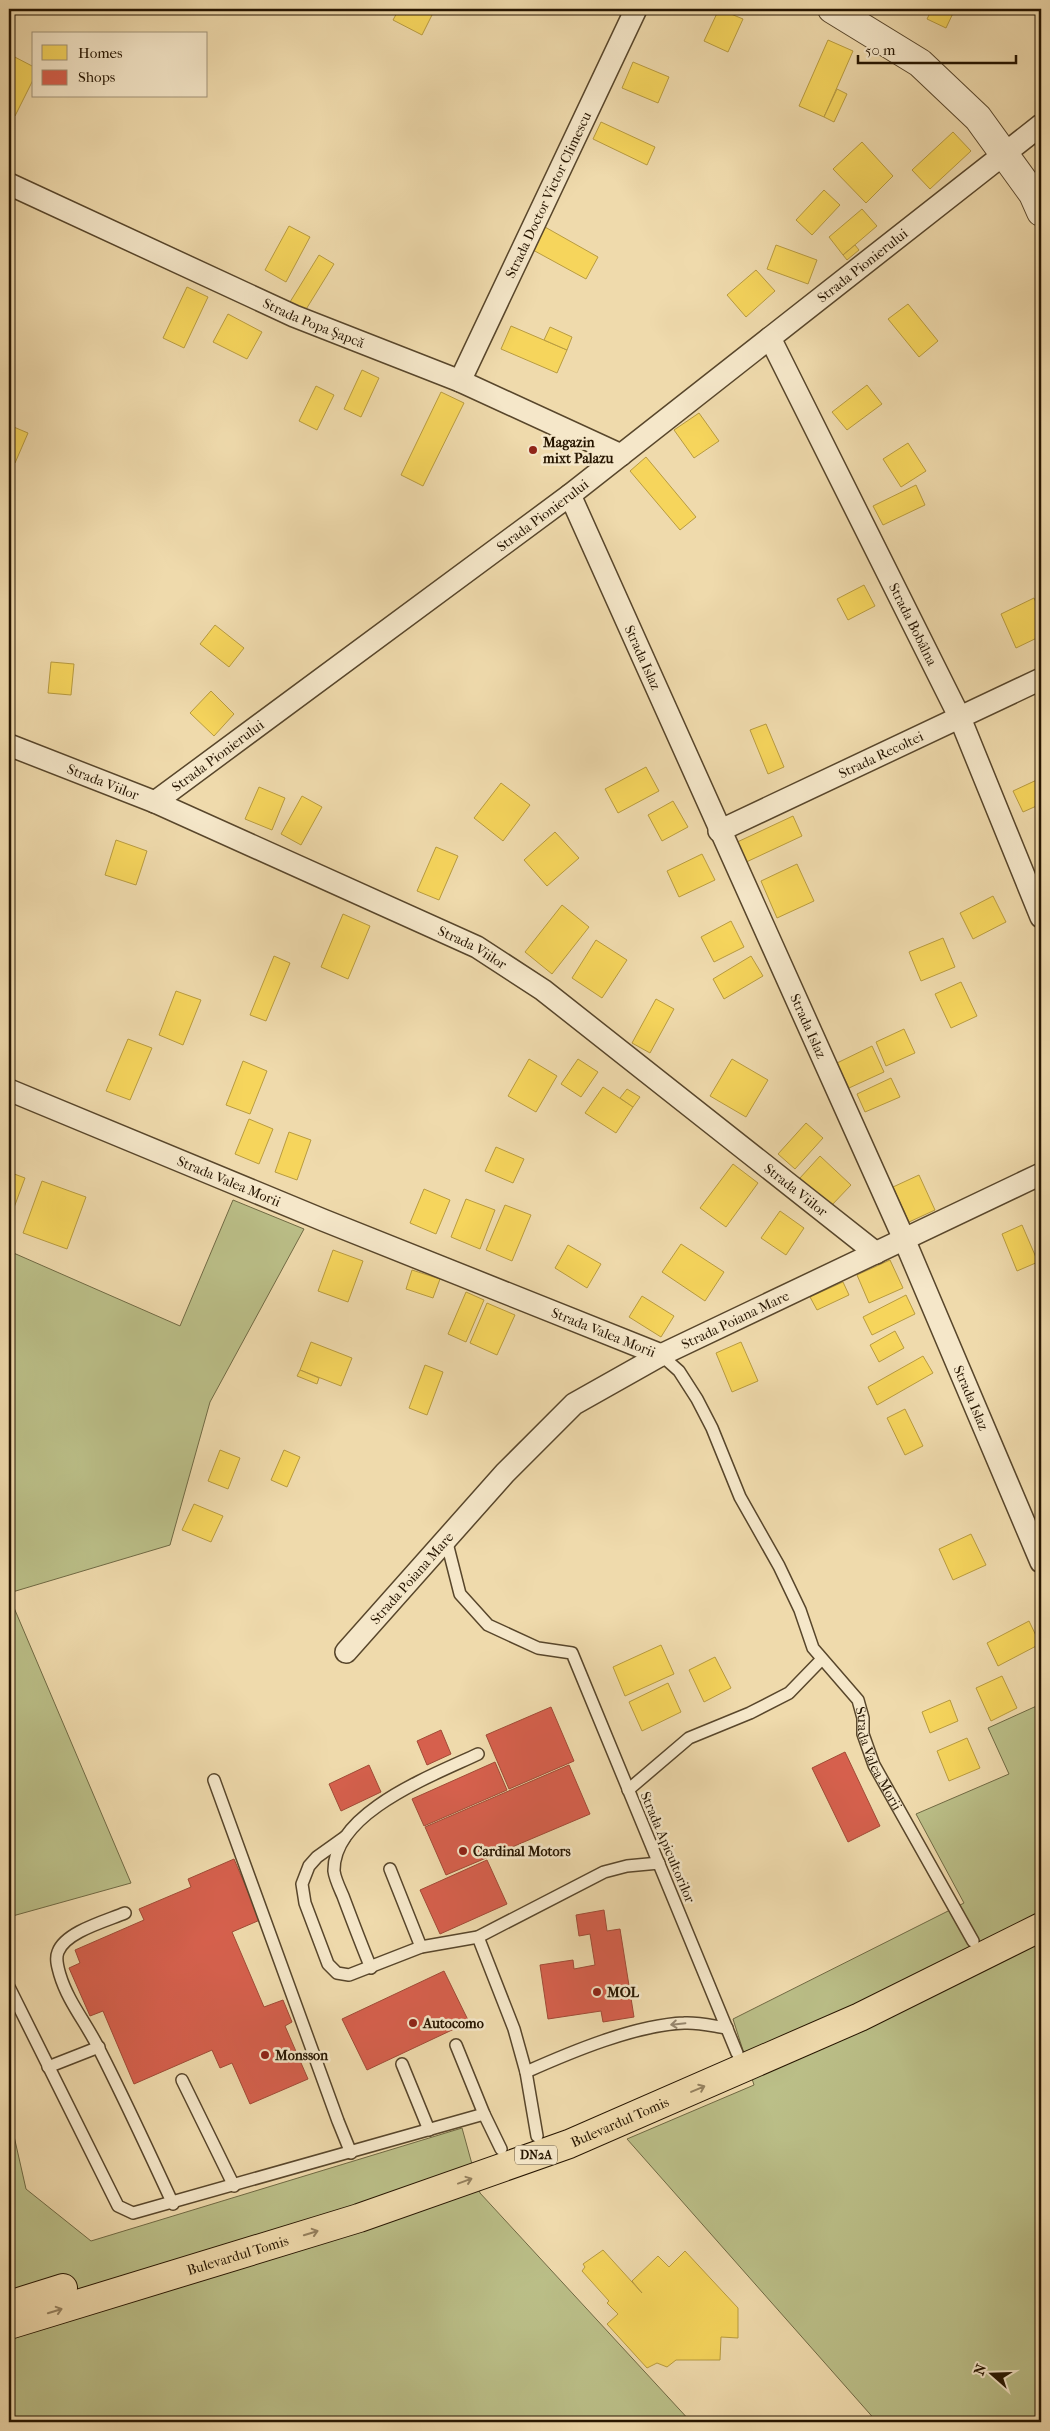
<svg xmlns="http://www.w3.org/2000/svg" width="1050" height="2431" viewBox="0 0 1050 2431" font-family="'IM FELL French Canon',serif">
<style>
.green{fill:#bbbf88;stroke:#706a44}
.homes{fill:#f6d55c;stroke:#b89b40}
.shops{fill:#d6604d;stroke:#a14a36}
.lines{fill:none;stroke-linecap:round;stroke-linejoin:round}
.service-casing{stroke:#58462b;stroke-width:14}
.minor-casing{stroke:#58462b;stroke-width:24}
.tertiary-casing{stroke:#58462b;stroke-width:30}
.primary-casing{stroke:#261500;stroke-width:30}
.service{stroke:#f5e7c9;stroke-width:11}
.minor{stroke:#f5e7c9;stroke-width:21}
.tertiary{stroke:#f5e7c9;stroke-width:28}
.primary{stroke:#efdaac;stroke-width:28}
.oneway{stroke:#98886f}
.oneway2{stroke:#95815f}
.poi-dot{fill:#8f2418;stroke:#f5e7c9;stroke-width:2}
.labels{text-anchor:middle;stroke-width:5;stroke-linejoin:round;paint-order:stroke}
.shield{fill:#f5e7c9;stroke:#64543c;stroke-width:1}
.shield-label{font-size:12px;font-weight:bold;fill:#261500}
.street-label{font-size:14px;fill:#261500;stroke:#f5e7c9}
.poi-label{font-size:14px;font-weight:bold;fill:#261500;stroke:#f5e7c9;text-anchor:start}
</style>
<rect width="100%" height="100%" fill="#efdaac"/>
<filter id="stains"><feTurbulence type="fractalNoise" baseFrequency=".004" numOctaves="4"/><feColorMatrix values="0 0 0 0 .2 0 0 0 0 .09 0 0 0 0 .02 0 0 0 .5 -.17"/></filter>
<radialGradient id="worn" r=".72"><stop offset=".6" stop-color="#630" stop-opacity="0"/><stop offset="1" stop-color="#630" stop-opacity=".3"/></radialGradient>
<g class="green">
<polygon points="233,1200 304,1229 210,1402 170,1545 9,1593 9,1251 180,1326"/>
<polygon points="9,1596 131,1883 9,1917"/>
<polygon points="1041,1704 1041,2422 877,2422 627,2139 754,2085 733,2019 964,1903 916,1814 1009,1774 988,1728"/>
<polygon points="9,2114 26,2189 91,2241 462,2128 480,2193 691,2422 9,2422"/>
</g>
<g class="homes">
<polygon points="399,9 435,9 422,35 393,20"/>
<polygon points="719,9 743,19 728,52 704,41"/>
<polygon points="932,9 955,9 946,28 927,19"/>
<polygon points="828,40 853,51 824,117 799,106"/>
<polygon points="9,54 34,67 34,78 15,116 9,113"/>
<polygon points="633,62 669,77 658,103 622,88"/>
<polygon points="837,89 847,94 834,122 824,117"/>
<polygon points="601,122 655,147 647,165 593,139"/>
<polygon points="953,132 971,151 930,189 912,170"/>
<polygon points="862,142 893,176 866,203 833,169"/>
<polygon points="824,190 840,205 812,235 796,220"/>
<polygon points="862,209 877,226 843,255 829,237"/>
<polygon points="289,226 310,237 286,282 265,270"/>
<polygon points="545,227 598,257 586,279 533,250"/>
<polygon points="776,245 817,260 808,284 767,269"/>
<polygon points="855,245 859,250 847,260 843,255"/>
<polygon points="319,255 334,264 305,311 290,302"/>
<polygon points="756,270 775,291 746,317 727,295"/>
<polygon points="187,287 208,297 184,348 163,338"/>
<polygon points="908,304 938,341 919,357 888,319"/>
<polygon points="228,314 262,332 247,359 213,342"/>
<polygon points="511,326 567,350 557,373 501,349"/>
<polygon points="550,327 572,337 567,350 544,340"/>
<polygon points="362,370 379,378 361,417 344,409"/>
<polygon points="867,385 882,404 847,430 832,412"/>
<polygon points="316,386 334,395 317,430 299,421"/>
<polygon points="441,392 464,403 423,486 401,475"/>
<polygon points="699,413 719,441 694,458 674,430"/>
<polygon points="9,425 28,433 15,463 9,460"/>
<polygon points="908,443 926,471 901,487 883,459"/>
<polygon points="646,457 696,517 680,530 630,471"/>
<polygon points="916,485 925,505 883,525 873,506"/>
<polygon points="864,585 875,606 848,620 837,599"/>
<polygon points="1034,598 1041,613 1041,636 1016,648 1001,614"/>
<polygon points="215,625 244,648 229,667 200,644"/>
<polygon points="51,662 74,664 71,695 48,693"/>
<polygon points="211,691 234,714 214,736 190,713"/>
<polygon points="766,724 784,767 768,774 750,730"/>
<polygon points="646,767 659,791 618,813 605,789"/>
<polygon points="1041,778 1041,804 1023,812 1013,791"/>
<polygon points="501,783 530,805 503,841 474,818"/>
<polygon points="259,787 285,798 272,830 245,819"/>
<polygon points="302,796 322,807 301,845 281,834"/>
<polygon points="673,801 688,827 662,841 648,815"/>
<polygon points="793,816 802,836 742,864 733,844"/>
<polygon points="555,832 579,858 547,886 524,860"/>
<polygon points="116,840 147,851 136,885 105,875"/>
<polygon points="436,847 458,856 439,900 417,891"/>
<polygon points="702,854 715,880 679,897 667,871"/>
<polygon points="797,864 814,901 777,918 761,881"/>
<polygon points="993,896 1006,922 973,939 960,913"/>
<polygon points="562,905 589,927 552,974 525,952"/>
<polygon points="343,914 370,926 348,979 321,967"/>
<polygon points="731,921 744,947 714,962 701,937"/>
<polygon points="943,938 955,967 921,981 909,952"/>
<polygon points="596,940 627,960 602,998 572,978"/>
<polygon points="274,956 290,963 266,1021 250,1015"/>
<polygon points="751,956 763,976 724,999 713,979"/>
<polygon points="961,982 977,1016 951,1028 935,994"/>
<polygon points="176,991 201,1000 183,1045 159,1035"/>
<polygon points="656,999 674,1009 650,1053 632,1043"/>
<polygon points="904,1029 915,1053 886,1066 876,1042"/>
<polygon points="128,1039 152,1048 130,1100 106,1091"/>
<polygon points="872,1046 884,1072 849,1088 837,1063"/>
<polygon points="529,1059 557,1076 536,1112 508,1096"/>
<polygon points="578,1059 598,1072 581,1097 561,1084"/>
<polygon points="732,1059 768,1080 746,1117 710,1096"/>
<polygon points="243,1061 267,1071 250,1114 226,1105"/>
<polygon points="891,1078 900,1097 865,1112 857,1094"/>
<polygon points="603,1087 633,1107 616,1133 585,1113"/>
<polygon points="627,1089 640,1097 633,1107 620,1098"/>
<polygon points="249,1119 273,1129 259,1164 235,1154"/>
<polygon points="806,1123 823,1138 795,1169 778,1154"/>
<polygon points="289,1132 311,1140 297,1180 275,1172"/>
<polygon points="496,1147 524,1159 513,1183 485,1171"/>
<polygon points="820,1156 851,1185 831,1206 800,1178"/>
<polygon points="733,1164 758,1183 726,1227 700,1208"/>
<polygon points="9,1172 25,1178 9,1221"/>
<polygon points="919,1175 935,1210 909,1222 893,1187"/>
<polygon points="42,1181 86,1197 67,1249 23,1233"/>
<polygon points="424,1189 450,1200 436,1234 410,1223"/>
<polygon points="466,1199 495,1210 480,1249 451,1237"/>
<polygon points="505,1205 531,1215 512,1261 486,1250"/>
<polygon points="780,1211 804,1228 786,1255 761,1238"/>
<polygon points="1022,1225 1038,1262 1017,1271 1002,1234"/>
<polygon points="681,1244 724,1272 705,1301 662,1272"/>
<polygon points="568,1245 601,1264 587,1288 555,1268"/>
<polygon points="333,1250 363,1261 348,1302 318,1291"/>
<polygon points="890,1260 903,1288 869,1303 857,1275"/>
<polygon points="412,1270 440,1279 433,1298 406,1289"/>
<polygon points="843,1282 849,1295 817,1310 810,1297"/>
<polygon points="466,1292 484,1300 466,1342 448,1334"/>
<polygon points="906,1295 915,1314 872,1335 863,1317"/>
<polygon points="642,1296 674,1316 661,1337 629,1317"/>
<polygon points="487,1303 515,1315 497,1355 470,1343"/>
<polygon points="895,1331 904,1348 879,1362 870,1345"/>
<polygon points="311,1342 352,1358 341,1386 300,1370"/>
<polygon points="741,1342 758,1381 732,1392 716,1353"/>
<polygon points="923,1356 933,1373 877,1405 868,1387"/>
<polygon points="425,1365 443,1372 427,1415 409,1408"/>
<polygon points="300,1370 319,1378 317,1384 297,1376"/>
<polygon points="905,1409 923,1446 905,1455 887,1418"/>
<polygon points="220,1450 240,1458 228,1489 208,1481"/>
<polygon points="284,1450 300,1457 287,1487 271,1480"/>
<polygon points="194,1504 223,1516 211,1542 182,1530"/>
<polygon points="971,1534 986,1565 953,1580 939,1549"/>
<polygon points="1029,1621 1040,1644 998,1666 987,1643"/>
<polygon points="661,1645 674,1674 625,1696 613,1667"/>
<polygon points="715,1657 731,1688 704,1702 689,1670"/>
<polygon points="1002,1676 1017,1708 991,1721 976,1688"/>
<polygon points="668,1683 681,1712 642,1731 629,1702"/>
<polygon points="950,1700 958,1721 930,1733 922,1712"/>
<polygon points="967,1738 980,1768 949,1781 937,1751"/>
<polygon points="603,2250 642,2293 632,2281 658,2256 669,2267 685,2251 738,2308 738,2338 721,2337 720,2360 676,2360 667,2367 657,2363 647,2368 607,2324 618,2314 607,2303 609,2301 582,2271 585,2267 583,2264"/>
</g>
<g class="shops">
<polygon points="551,1707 574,1761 509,1789 486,1735"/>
<polygon points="441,1730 451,1754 427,1765 417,1741"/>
<polygon points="845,1752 880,1826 848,1842 812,1768"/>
<polygon points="495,1762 507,1790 424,1826 412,1799"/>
<polygon points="369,1765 381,1792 341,1811 329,1784"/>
<polygon points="569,1765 590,1814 446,1875 425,1827"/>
<polygon points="234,1859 260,1920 232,1932 264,2007 283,2000 292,2022 285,2026 308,2079 250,2104 232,2063 220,2068 212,2050 134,2084 103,2011 90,2016 69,1968 80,1963 75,1950 144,1920 139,1909 191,1887 188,1879"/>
<polygon points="487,1860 507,1904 440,1934 420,1890"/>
<polygon points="604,1910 607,1931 620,1929 634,2017 603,2022 601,2011 548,2019 540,1965 573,1960 574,1969 595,1965 590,1934 579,1936 576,1915"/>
<polygon points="444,1971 469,2022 367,2070 342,2019"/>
</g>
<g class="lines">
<g class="service-casing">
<g id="service">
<path id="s1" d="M661 1355 679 1371 697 1399 712 1428 740 1497 779 1566 800 1610 813 1648 858 1700 863 1718V1734L874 1765 973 1941"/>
<polyline points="446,1539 460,1594 488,1625 538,1648 572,1653 737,2053"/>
<polyline points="214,1780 338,2121 351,2153"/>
<polyline points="628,1790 689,1738 750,1713 789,1693 821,1660"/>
<polyline points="345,1837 317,1857 309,1866 302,1884 305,1903 328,1964 337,1973 349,1975 421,1947 478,1937 604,1872 627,1866 659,1863"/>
<polyline points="390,1869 421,1947"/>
<path d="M125 1913C106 1921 65 1932 58 1952 55 1959 58 1968 60 1975 68 2002 87 2024 99 2049 125 2100 149 2152 173 2204"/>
<polyline points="478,1937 514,2029 526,2072 537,2136"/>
<path d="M371 1968C361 1944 352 1920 343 1896 340 1889 335 1879 334 1871 333 1812 434 1775 478 1754"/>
<polyline points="9,1987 118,2206 133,2213 484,2114"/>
<polyline points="456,2045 484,2114 501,2149"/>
<polyline points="402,2064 429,2130"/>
<polyline points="48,2067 99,2047"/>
<path d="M526 2072C571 2052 635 2025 684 2023 698 2022 713 2026 727 2028"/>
<polyline points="182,2080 234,2186"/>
</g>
</g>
<g class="minor-casing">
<g id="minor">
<path id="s2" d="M9 184 294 316 460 381 621 455"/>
<path id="s3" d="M770 338 960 718 1041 917"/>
<path id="s4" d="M460 381 636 9"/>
<path id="s5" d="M570 495 904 1239 1041 1562"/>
<path id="s6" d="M9 745 155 802 477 947 543 990 876 1253"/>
<path id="s7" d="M155 802 570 495 1041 125"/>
<path id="s8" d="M719 831 1041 679"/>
<path id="s9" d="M9 1090 323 1220 661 1355"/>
<path id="s10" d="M346 1652 505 1473 574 1404 661 1355 1041 1174"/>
</g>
</g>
<g class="tertiary-casing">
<polyline id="tertiary" points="832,9 920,63 978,118 1033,194 1041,212"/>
</g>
<g class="primary-casing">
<g id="primary">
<polyline points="9,2305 63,2288"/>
<path id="s11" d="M9 2325 359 2218 569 2144 860 2017 1041 1927"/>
</g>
</g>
<use href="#service" class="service"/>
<use href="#minor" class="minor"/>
<use href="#tertiary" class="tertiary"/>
<use href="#primary" class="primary"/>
</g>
<defs><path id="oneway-shaft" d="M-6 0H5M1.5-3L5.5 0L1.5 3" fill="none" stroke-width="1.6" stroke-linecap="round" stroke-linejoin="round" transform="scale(1.25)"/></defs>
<use class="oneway" href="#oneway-shaft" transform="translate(678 2024) rotate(174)"/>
<g class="oneway2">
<use href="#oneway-shaft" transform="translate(698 2089) rotate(-23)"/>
<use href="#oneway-shaft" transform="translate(465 2181) rotate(-20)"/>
<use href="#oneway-shaft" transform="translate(311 2233) rotate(-17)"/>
<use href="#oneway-shaft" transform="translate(55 2311) rotate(-17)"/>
</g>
<g class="poi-dot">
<circle cx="533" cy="450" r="5"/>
<circle cx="463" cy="1851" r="5"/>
<circle cx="597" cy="1992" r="5"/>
<circle cx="413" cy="2023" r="5"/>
<circle cx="265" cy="2055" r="5"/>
</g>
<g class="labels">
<rect class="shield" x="515" y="2145.5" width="42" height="19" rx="4"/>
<g class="shield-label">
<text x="536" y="2159">DN2A</text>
</g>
<g class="street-label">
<text dy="5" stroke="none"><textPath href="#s4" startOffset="206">Strada Doctor Victor Climescu</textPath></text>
<text dy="5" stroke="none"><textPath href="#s7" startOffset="888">Strada Pionierului</textPath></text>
<text dy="5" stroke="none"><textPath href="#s2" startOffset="335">Strada Popa Șapcă</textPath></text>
<text dy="5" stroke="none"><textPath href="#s7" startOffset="482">Strada Pionierului</textPath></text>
<text dy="5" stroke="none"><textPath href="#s3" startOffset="320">Strada Bobâlna</textPath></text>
<text dy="5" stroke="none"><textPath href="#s5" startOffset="178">Strada Islaz</textPath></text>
<text dy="5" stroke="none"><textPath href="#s8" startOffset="179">Strada Recoltei</textPath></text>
<text dy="5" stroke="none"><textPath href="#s7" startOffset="78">Strada Pionierului</textPath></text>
<text dy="5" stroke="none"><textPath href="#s6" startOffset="101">Strada Viilor</textPath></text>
<text dy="5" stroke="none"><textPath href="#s6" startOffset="506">Strada Viilor</textPath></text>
<text dy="5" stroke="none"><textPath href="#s5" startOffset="582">Strada Islaz</textPath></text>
<text dy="5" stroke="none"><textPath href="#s9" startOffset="238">Strada Valea Morii</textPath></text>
<text dy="5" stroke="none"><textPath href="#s6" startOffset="911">Strada Viilor</textPath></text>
<text dy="5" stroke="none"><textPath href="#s10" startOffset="519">Strada Poiana Mare</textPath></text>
<text dy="5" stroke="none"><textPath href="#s9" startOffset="642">Strada Valea Morii</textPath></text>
<text dy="5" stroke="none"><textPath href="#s5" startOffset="988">Strada Islaz</textPath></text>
<text dy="5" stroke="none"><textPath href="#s10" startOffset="99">Strada Poiana Mare</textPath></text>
<text dy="5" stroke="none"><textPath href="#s1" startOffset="464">Strada Valea Morii</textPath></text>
<text transform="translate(668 1847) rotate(67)" y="5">Strada Apicultorilor</text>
<text dy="5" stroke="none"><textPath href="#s11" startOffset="644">Bulevardul Tomis</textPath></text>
<text dy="5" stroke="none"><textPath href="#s11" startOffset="239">Bulevardul Tomis</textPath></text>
</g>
<g class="poi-label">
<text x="543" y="447">Magazin<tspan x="543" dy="16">mixt Palazu</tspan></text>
<text x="473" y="1856">Cardinal Motors</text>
<text x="607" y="1997">MOL</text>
<text x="423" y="2028">Autocomo</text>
<text x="275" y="2060">Monsson</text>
</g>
</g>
<rect width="1050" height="2431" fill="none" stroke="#efdaac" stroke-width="30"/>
<rect x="10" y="10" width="1030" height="2411" fill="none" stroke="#261500" stroke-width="2.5"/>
<rect x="15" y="15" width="1020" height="2401" fill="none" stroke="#261500"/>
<rect x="32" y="32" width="175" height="65" fill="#f5e7c9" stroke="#a29379"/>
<rect x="42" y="45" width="25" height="15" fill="#f6d55c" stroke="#a29379"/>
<text x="78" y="58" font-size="15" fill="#261500">Homes</text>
<rect x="42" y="70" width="25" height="15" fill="#d6604d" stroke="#a29379"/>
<text x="78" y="82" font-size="15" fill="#261500">Shops</text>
<g transform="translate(992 2374) rotate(290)" stroke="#f5e7c9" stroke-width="4" paint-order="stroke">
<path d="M0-4L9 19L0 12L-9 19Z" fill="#261500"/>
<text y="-8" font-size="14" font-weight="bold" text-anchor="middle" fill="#261500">N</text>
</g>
<path d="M858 55v8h158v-8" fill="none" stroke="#261500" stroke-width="2.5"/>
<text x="865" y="55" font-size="15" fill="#261500" stroke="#f5e7c9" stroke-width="4" paint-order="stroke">50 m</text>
<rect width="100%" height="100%" filter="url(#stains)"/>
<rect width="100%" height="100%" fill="url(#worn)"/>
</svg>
